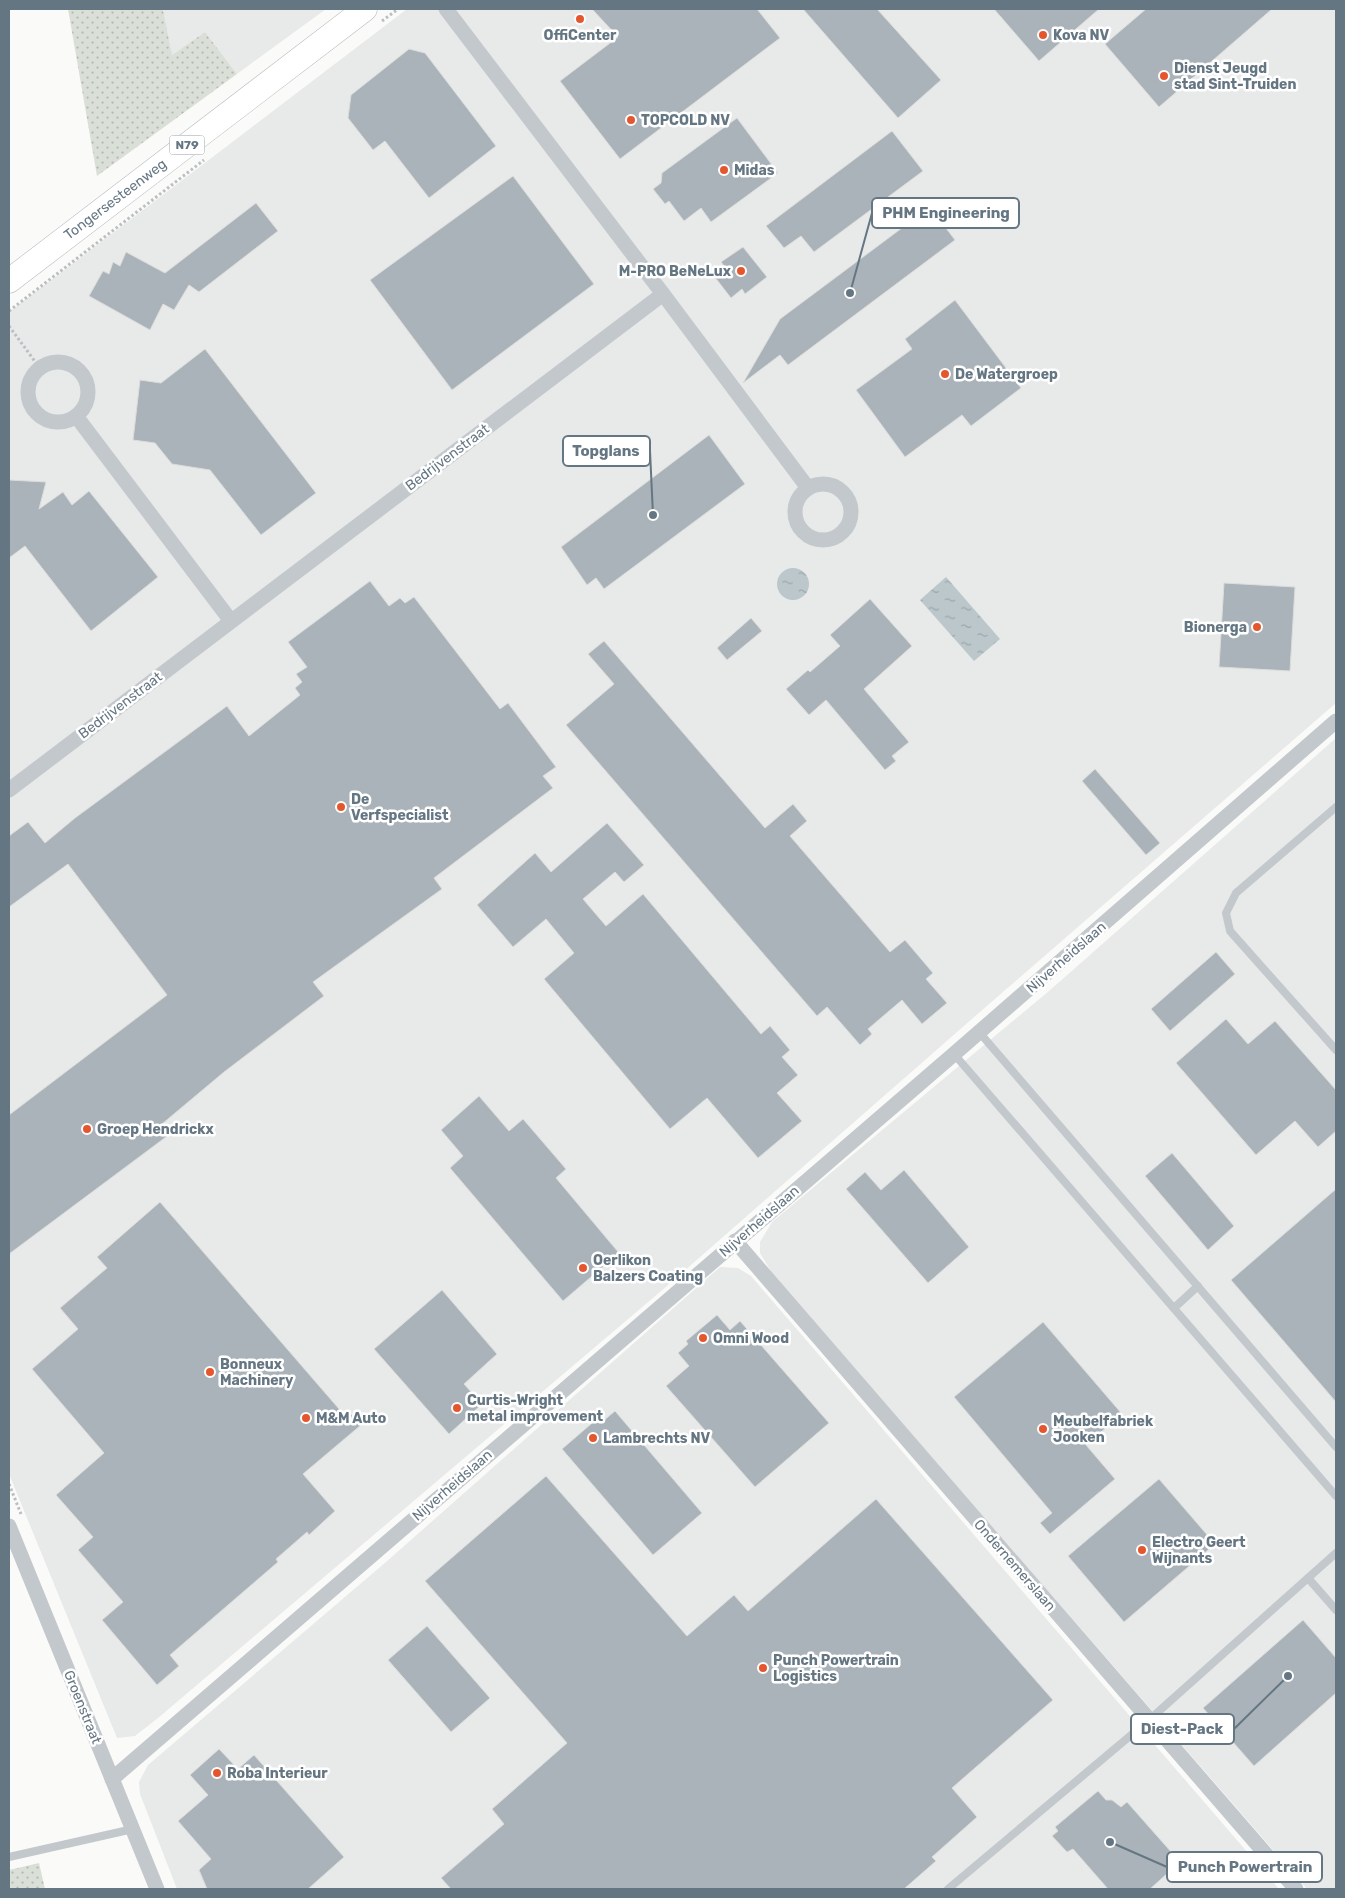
<svg xmlns="http://www.w3.org/2000/svg" width="1345" height="1898" viewBox="0 0 1345 1898" font-family="Rubik,sans-serif">
<style>
.built{fill:#e8e9e9}
.grass{fill:url(#grass-dots)}
.water{fill:url(#water-ripples)}
.building{fill:#aab3b9;stroke:#dcdcda}
.lines{fill:none;stroke-linecap:round;stroke-linejoin:round}
.primary-casing{stroke:#b5babe;stroke-width:25}
.path{stroke:#bbbfc2;stroke-width:3;stroke-dasharray:2.5 2.5;stroke-linecap:butt}
.service{stroke:#c3c8cc;stroke-width:8}
.minor{stroke:#c3c8cc;stroke-width:15}
.primary{stroke:#fff;stroke-width:24}
.poi-dot{fill:#e4572e;stroke:#fff;stroke-width:2}
.labels{text-anchor:middle;stroke-width:5;stroke-linejoin:round;paint-order:stroke}
.shield{fill:#fff;stroke:#939fa8;stroke-width:1}
.shield-label{font-size:12px;font-weight:bold;fill:#657683}
.poi-label{font-size:14px;font-weight:bold;fill:#657683;stroke:#fff;text-anchor:start}
.street-label{font-size:14px;fill:#657683;stroke:#fff}
.leader{fill:none;stroke:#657683;stroke-width:2}
.callout-dot{fill:#657683;stroke:#fff;stroke-width:2}
.callout{fill:#fff;stroke:#657683;stroke-width:2}
.callout-label{font-size:15px;text-anchor:middle;font-weight:bold;fill:#657683}
</style>
<defs>
<pattern id="grass-dots" width="8" height="8" patternUnits="userSpaceOnUse" patternTransform="scale(1.25)"><rect width="8" height="8" fill="#dadfd7"/><path d="M2 2h.1M6 6h.1" fill="none" stroke="#b4b9b4" stroke-width="1.8" stroke-linecap="round"/></pattern>
<pattern id="water-ripples" width="26" height="14" patternUnits="userSpaceOnUse" patternTransform="scale(1.25)"><rect width="26" height="14" fill="#bbc7cb"/><path d="M2 4q2-2 4 0t4 0M15 11q2-2 4 0t4 0" fill="none" stroke="#9ca6aa"/></pattern>
</defs>
<rect width="100%" height="100%" fill="#fafaf8"/>
<g class="built">
<polygon points="163,9 326,9 237,74 205,32 172,55"/>
<polygon points="407,9 1336,9 1336,703 981,1011 667,1286 158,1718 135,1736 117,1738 9,1474 9,312"/>
<polygon points="1336,738 1336,1889 1307,1889 772,1273 760,1253 760,1242 772,1222 1049,991"/>
<polygon points="720,1267 738,1268 751,1276 1279,1889 177,1889 140,1794 139,1782 148,1765 386,1562"/>
</g>
<g class="grass">
<polygon points="68,9 163,9 172,55 205,32 237,74 97,176"/>
<polygon points="39,1863 45,1889 9,1889 9,1870"/>
</g>
<g class="water">
<circle cx="793" cy="584" r="16"/>
<polygon points="946,577 1000,639 974,661 920,600"/>
</g>
<g class="building">
<polygon points="592,9 757,9 780,38 620,159 560,81 618,37"/>
<polygon points="803,9 877,9 941,80 898,118"/>
<polygon points="994,9 1099,9 1039,61"/>
<polygon points="1146,9 1272,9 1159,107 1105,44"/>
<polygon points="409,49 425,53 496,146 429,198 385,141 373,150 348,118 351,95"/>
<polygon points="737,118 778,173 711,222 701,208 684,221 669,201 665,204 653,189 661,183 662,173"/>
<polygon points="892,131 923,171 814,252 801,236 784,248 766,226"/>
<polygon points="513,176 594,284 452,390 370,280"/>
<polygon points="256,203 278,231 199,292 189,285 174,310 163,304 150,330 89,296 103,271 109,274 113,262 120,266 126,252 165,273"/>
<polygon points="930,207 955,240 788,365 780,355 743,383 780,319"/>
<polygon points="743,247 767,277 745,294 742,289 731,298 714,276 725,267 721,262"/>
<polygon points="955,300 1021,388 971,426 962,415 905,457 856,390 912,349 905,339"/>
<polygon points="205,349 316,493 261,535 210,470 172,464 155,443 133,440 140,380 161,383"/>
<polygon points="709,435 745,484 604,589 596,578 587,585 561,547"/>
<polygon points="9,480 46,482 39,509 63,492 72,505 89,491 158,577 91,631 25,546 9,558"/>
<polygon points="370,581 389,606 400,598 405,603 414,597 500,709 508,703 556,767 543,776 553,788 434,878 442,889 313,982 324,996 224,1072 162,1124 170,1134 9,1254 9,1115 167,995 68,864 9,907 9,836 28,822 45,843 75,818 227,706 249,736 300,695 295,688 302,682 296,674 307,667 288,642"/>
<polygon points="1224,583 1295,587 1290,671 1219,667"/>
<polygon points="870,599 912,646 864,689 909,742 892,756 896,761 885,770 826,700 809,715 786,689 808,670 810,672 840,646 830,635"/>
<polygon points="751,618 762,631 727,660 717,648"/>
<polygon points="604,641 765,828 793,804 807,821 790,836 890,952 905,940 933,973 926,979 947,1003 922,1024 902,1000 868,1029 872,1034 860,1045 827,1007 817,1016 566,725 614,684 588,654"/>
<polygon points="1095,769 1160,843 1146,855 1082,781"/>
<polygon points="607,823 644,865 624,882 615,872 583,899 606,926 643,894 761,1034 770,1026 790,1050 782,1057 798,1075 777,1093 802,1121 758,1158 707,1098 670,1129 544,979 574,953 546,919 513,947 477,905 535,853 551,872"/>
<polygon points="1216,952 1235,974 1170,1031 1151,1009"/>
<polygon points="1226,1019 1248,1044 1275,1021 1336,1090 1336,1131 1318,1147 1295,1121 1256,1155 1176,1063"/>
<polygon points="479,1096 509,1131 523,1119 566,1169 556,1178 619,1253 563,1301 450,1168 463,1156 441,1130"/>
<polygon points="1172,1153 1234,1226 1208,1250 1145,1176"/>
<polygon points="904,1170 969,1247 928,1283 846,1189 865,1172 881,1190"/>
<polygon points="1336,1189 1336,1402 1231,1280"/>
<polygon points="160,1202 346,1417 350,1413 361,1425 303,1474 335,1511 309,1535 307,1532 276,1559 278,1562 170,1655 179,1666 157,1685 102,1620 123,1602 78,1550 93,1537 56,1495 104,1453 32,1369 78,1329 60,1308 107,1268 97,1257"/>
<polygon points="442,1290 497,1354 464,1384 482,1404 449,1434 374,1349"/>
<polygon points="717,1315 730,1330 740,1321 829,1423 755,1487 666,1386 689,1366 678,1353 688,1344 686,1341"/>
<polygon points="1043,1322 1122,1414 1086,1445 1115,1479 1050,1534 1040,1523 1052,1513 954,1397"/>
<polygon points="615,1411 702,1513 653,1555 562,1449 598,1418 602,1422"/>
<polygon points="546,1476 687,1636 734,1595 748,1611 876,1499 1053,1700 952,1788 977,1817 932,1857 936,1861 904,1889 451,1889 441,1878 504,1824 492,1809 567,1743 425,1581"/>
<polygon points="1159,1479 1215,1544 1124,1622 1068,1556"/>
<polygon points="1303,1620 1336,1658 1336,1693 1254,1766 1203,1708"/>
<polygon points="427,1626 490,1698 451,1732 388,1660"/>
<polygon points="219,1749 238,1769 254,1755 344,1857 308,1889 207,1889 199,1870 211,1859 178,1821 208,1795 190,1775"/>
<polygon points="1098,1791 1106,1800 1112,1800 1121,1807 1127,1802 1180,1862 1150,1889 1108,1889 1073,1849 1067,1852 1052,1836 1058,1831 1055,1827"/>
</g>
<g class="lines">
<g class="primary-casing">
<polyline id="primary" points="9,281 365,9"/>
</g>
<g class="path">
<polyline points="382,21 398,9"/>
<polyline points="9,311 204,160"/>
<polyline points="9,326 39,367"/>
<polyline points="9,1484 21,1514"/>
</g>
<g class="service">
<polyline points="1336,807 1236,893 1226,913 1230,931 1336,1050"/>
<polyline points="979,1032 1336,1447"/>
<polyline points="954,1054 1336,1496"/>
<polyline points="1174,1308 1198,1286"/>
<polyline points="1308,1578 1336,1610"/>
<polyline points="9,1857 133,1829"/>
<polyline points="948,1889 1149,1720 1336,1553"/>
</g>
<g class="minor">
<polyline points="446,9 663,294 808,488"/>
<circle cx="58" cy="392" r="30"/>
<polyline points="76,416 231,621"/>
<circle cx="823" cy="512" r="28"/>
<polyline points="9,790 663,294"/>
<polyline points="735,1241 1296,1889"/>
<polyline points="9,1526 157,1889"/>
<polyline points="112,1779 954,1054 1336,721"/>
</g>
<use href="#primary" class="primary"/>
</g>
<g class="poi-dot">
<circle cx="580" cy="19" r="5"/>
<circle cx="1043" cy="35" r="5"/>
<circle cx="1164" cy="76" r="5"/>
<circle cx="631" cy="120" r="5"/>
<circle cx="724" cy="170" r="5"/>
<circle cx="741" cy="271" r="5"/>
<circle cx="945" cy="374" r="5"/>
<circle cx="1257" cy="627" r="5"/>
<circle cx="341" cy="807" r="5"/>
<circle cx="87" cy="1129" r="5"/>
<circle cx="583" cy="1268" r="5"/>
<circle cx="703" cy="1338" r="5"/>
<circle cx="210" cy="1372" r="5"/>
<circle cx="457" cy="1408" r="5"/>
<circle cx="306" cy="1418" r="5"/>
<circle cx="1043" cy="1429" r="5"/>
<circle cx="593" cy="1438" r="5"/>
<circle cx="1142" cy="1550" r="5"/>
<circle cx="763" cy="1668" r="5"/>
<circle cx="217" cy="1773" r="5"/>
</g>
<g class="labels">
<rect class="shield" x="169.5" y="135.5" width="35" height="19" rx="4"/>
<g class="shield-label">
<text x="187" y="149">N79</text>
</g>
<g class="poi-label">
<text x="580" y="40" text-anchor="middle">OffiCenter</text>
<text x="1053" y="40">Kova NV</text>
<text x="1174" y="73">Dienst Jeugd<tspan x="1174" dy="16">stad Sint-Truiden</tspan></text>
<text x="641" y="125">TOPCOLD NV</text>
<text x="734" y="175">Midas</text>
<text x="731" y="276" text-anchor="end">M-PRO BeNeLux</text>
<text x="955" y="379">De Watergroep</text>
<text x="1247" y="632" text-anchor="end">Bionerga</text>
<text x="351" y="804">De<tspan x="351" dy="16">Verfspecialist</tspan></text>
<text x="97" y="1134">Groep Hendrickx</text>
<text x="593" y="1265">Oerlikon<tspan x="593" dy="16">Balzers Coating</tspan></text>
<text x="713" y="1343">Omni Wood</text>
<text x="220" y="1369">Bonneux<tspan x="220" dy="16">Machinery</tspan></text>
<text x="467" y="1405">Curtis-Wright<tspan x="467" dy="16">metal improvement</tspan></text>
<text x="316" y="1423">M&amp;M Auto</text>
<text x="1053" y="1426">Meubelfabriek<tspan x="1053" dy="16">Jooken</tspan></text>
<text x="603" y="1443">Lambrechts NV</text>
<text x="1152" y="1547">Electro Geert<tspan x="1152" dy="16">Wijnants</tspan></text>
<text x="773" y="1665">Punch Powertrain<tspan x="773" dy="16">Logistics</tspan></text>
<text x="227" y="1778">Roba Interieur</text>
</g>
<g class="street-label">
<text transform="translate(115 199) rotate(-37)" y="5">Tongersesteenweg</text>
<text transform="translate(447 457) rotate(-37)" y="5">Bedrijvenstraat</text>
<text transform="translate(120 705) rotate(-37)" y="5">Bedrijvenstraat</text>
<text transform="translate(1066 957) rotate(-41)" y="5">Nijverheidslaan</text>
<text transform="translate(759 1221) rotate(-41)" y="5">Nijverheidslaan</text>
<text transform="translate(452 1485) rotate(-41)" y="5">Nijverheidslaan</text>
<text transform="translate(1015 1565) rotate(49)" y="5">Ondernemerslaan</text>
<text transform="translate(83 1707) rotate(68)" y="5">Groenstraat</text>
</g>
</g>
<path class="leader" d="M850 293L872 213M653 515L650 451M1288 1676L1234 1729M1110 1842L1167 1867"/>
<g class="callout-dot">
<circle cx="850" cy="293" r="5"/>
<circle cx="653" cy="515" r="5"/>
<circle cx="1288" cy="1676" r="5"/>
<circle cx="1110" cy="1842" r="5"/>
</g>
<g class="callout">
<rect x="872" y="198" width="147" height="30" rx="5"/>
<rect x="563" y="436" width="87" height="30" rx="5"/>
<rect x="1131" y="1714" width="103" height="30" rx="5"/>
<rect x="1167" y="1852" width="155" height="30" rx="5"/>
</g>
<g class="callout-label">
<text x="946" y="218">PHM Engineering</text>
<text x="606" y="456">Topglans</text>
<text x="1182" y="1734">Diest-Pack</text>
<text x="1245" y="1872">Punch Powertrain</text>
</g>
<rect width="1345" height="1898" fill="none" stroke="#657683" stroke-width="20"/>
</svg>
